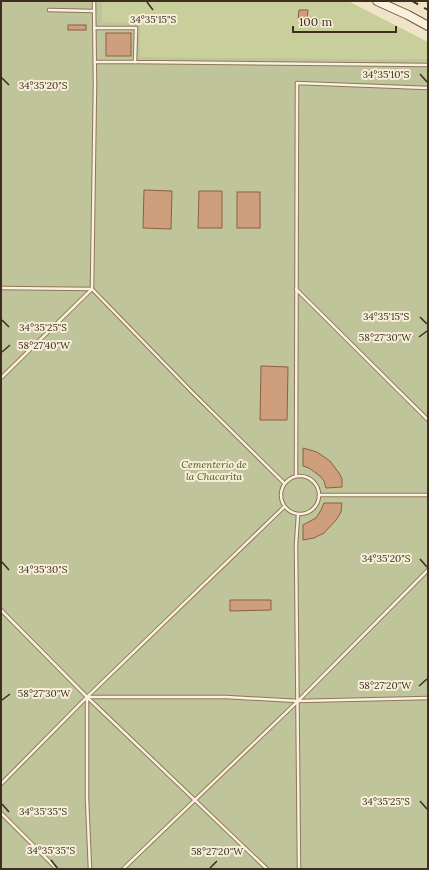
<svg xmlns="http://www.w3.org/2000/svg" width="429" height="870" viewBox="0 0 429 870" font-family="Lora,serif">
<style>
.green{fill:#c9cf9b}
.cemetery{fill:#bfc49a}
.building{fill:#cf9f7d;stroke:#8d5f41}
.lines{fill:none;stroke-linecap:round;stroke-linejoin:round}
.service-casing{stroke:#8d765c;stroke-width:4.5}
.secondary-casing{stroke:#6f573f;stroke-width:10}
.service{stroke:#faf1dc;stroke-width:2.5}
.secondary{stroke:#faf1dc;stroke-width:8}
.rail{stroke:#3d2e20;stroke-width:2;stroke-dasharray:7 7;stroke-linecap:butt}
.ticks{fill:none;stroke:#3d2e20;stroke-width:1.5}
.labels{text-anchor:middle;stroke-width:4;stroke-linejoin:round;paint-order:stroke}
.park-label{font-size:10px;font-style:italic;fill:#4d5a26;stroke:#f7eed8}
.ticks-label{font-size:10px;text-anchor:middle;fill:#3d2e20;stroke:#f7eed8;stroke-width:4;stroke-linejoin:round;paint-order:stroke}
</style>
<rect width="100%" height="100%" fill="#f0e4c8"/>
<polygon class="green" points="102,1 345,1 350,2 428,42 428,59 140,57 101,22"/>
<polygon class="cemetery" points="1,1 102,1 102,22 140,23 140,57 428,59 428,869 1,869"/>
<g class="building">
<polygon points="299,10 308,10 307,21 298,20"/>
<rect x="68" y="25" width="18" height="5"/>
<rect x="106" y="33" width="25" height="23"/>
<polygon points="144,190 172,191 171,229 143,228"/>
<polygon points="199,191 222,191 222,228 198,228"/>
<rect x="237" y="192" width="23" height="36"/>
<polygon points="261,366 288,367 287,420 260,420"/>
<polygon points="303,448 317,452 330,461 339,473 342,479 342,487 326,488 324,481 320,476 309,468 303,466"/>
<polygon points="324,503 342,503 341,512 336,520 324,533 314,538 303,540 303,525 316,518 321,510"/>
<polygon points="230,600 271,600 271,610 230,611"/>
</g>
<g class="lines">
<g class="service-casing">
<g id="service">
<polyline points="49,10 94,11"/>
<polyline points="94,28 136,28 135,62 428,65"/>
<polyline points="95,62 135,62"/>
<polyline points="1,288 92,289 192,392 284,483"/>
<polyline points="296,289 428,420"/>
<polyline points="1,378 92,289 95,83 94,1"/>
<circle cx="300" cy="495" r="19"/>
<polyline points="296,476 297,83 428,88"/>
<polyline points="320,495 428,495"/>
<polyline points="298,515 296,545 299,869"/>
<polyline points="1,610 87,697 267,869"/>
<polyline points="87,697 226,697 298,701 428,698"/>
<polyline points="87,698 87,799 90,869"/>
<polyline points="1,784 87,697 284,507"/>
<polyline points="1,813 57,869"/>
<polyline points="123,869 298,701 428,570"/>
</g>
</g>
<g class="secondary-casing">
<polyline id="secondary" points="377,1 408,15 428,26"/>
</g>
<use href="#service" class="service"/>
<use href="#secondary" class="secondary"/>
<g class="rail">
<polyline points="412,1 428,10"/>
<polyline points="427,1 428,2"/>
</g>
</g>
<path class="ticks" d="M147 2 153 10M420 74 427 82M2 78 9 85M420 317 427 324M2 320 9 327M419 337 427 331M2 352 10 345M420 559 427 567M2 562 9 570M419 686 427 679M2 700 10 694M420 801 427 809M2 804 9 812M51 860 57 868M210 868 217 861"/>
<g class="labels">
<g class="park-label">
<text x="214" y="468">Cementerio de<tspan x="214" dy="12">la Chacarita</tspan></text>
</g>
</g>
<g class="ticks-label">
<text x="153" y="23">34°35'15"S</text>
<text x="386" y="78">34°35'10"S</text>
<text x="43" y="89">34°35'20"S</text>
<text x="386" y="320">34°35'15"S</text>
<text x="43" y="331">34°35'25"S</text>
<text x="385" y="341">58°27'30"W</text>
<text x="44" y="349">58°27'40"W</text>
<text x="386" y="562">34°35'20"S</text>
<text x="43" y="573">34°35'30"S</text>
<text x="385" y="689">58°27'20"W</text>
<text x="44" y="697">58°27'30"W</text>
<text x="386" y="805">34°35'25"S</text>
<text x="43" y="815">34°35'35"S</text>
<text x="51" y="854">34°35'35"S</text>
<text x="217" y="855">58°27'20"W</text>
</g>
<rect width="429" height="870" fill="none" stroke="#3d2e20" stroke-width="4"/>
<path d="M293 26v6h103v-6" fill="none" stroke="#3d2e20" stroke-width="2"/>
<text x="299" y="26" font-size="12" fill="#3d2e20" stroke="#f7eed8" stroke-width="3" paint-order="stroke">100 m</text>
</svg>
